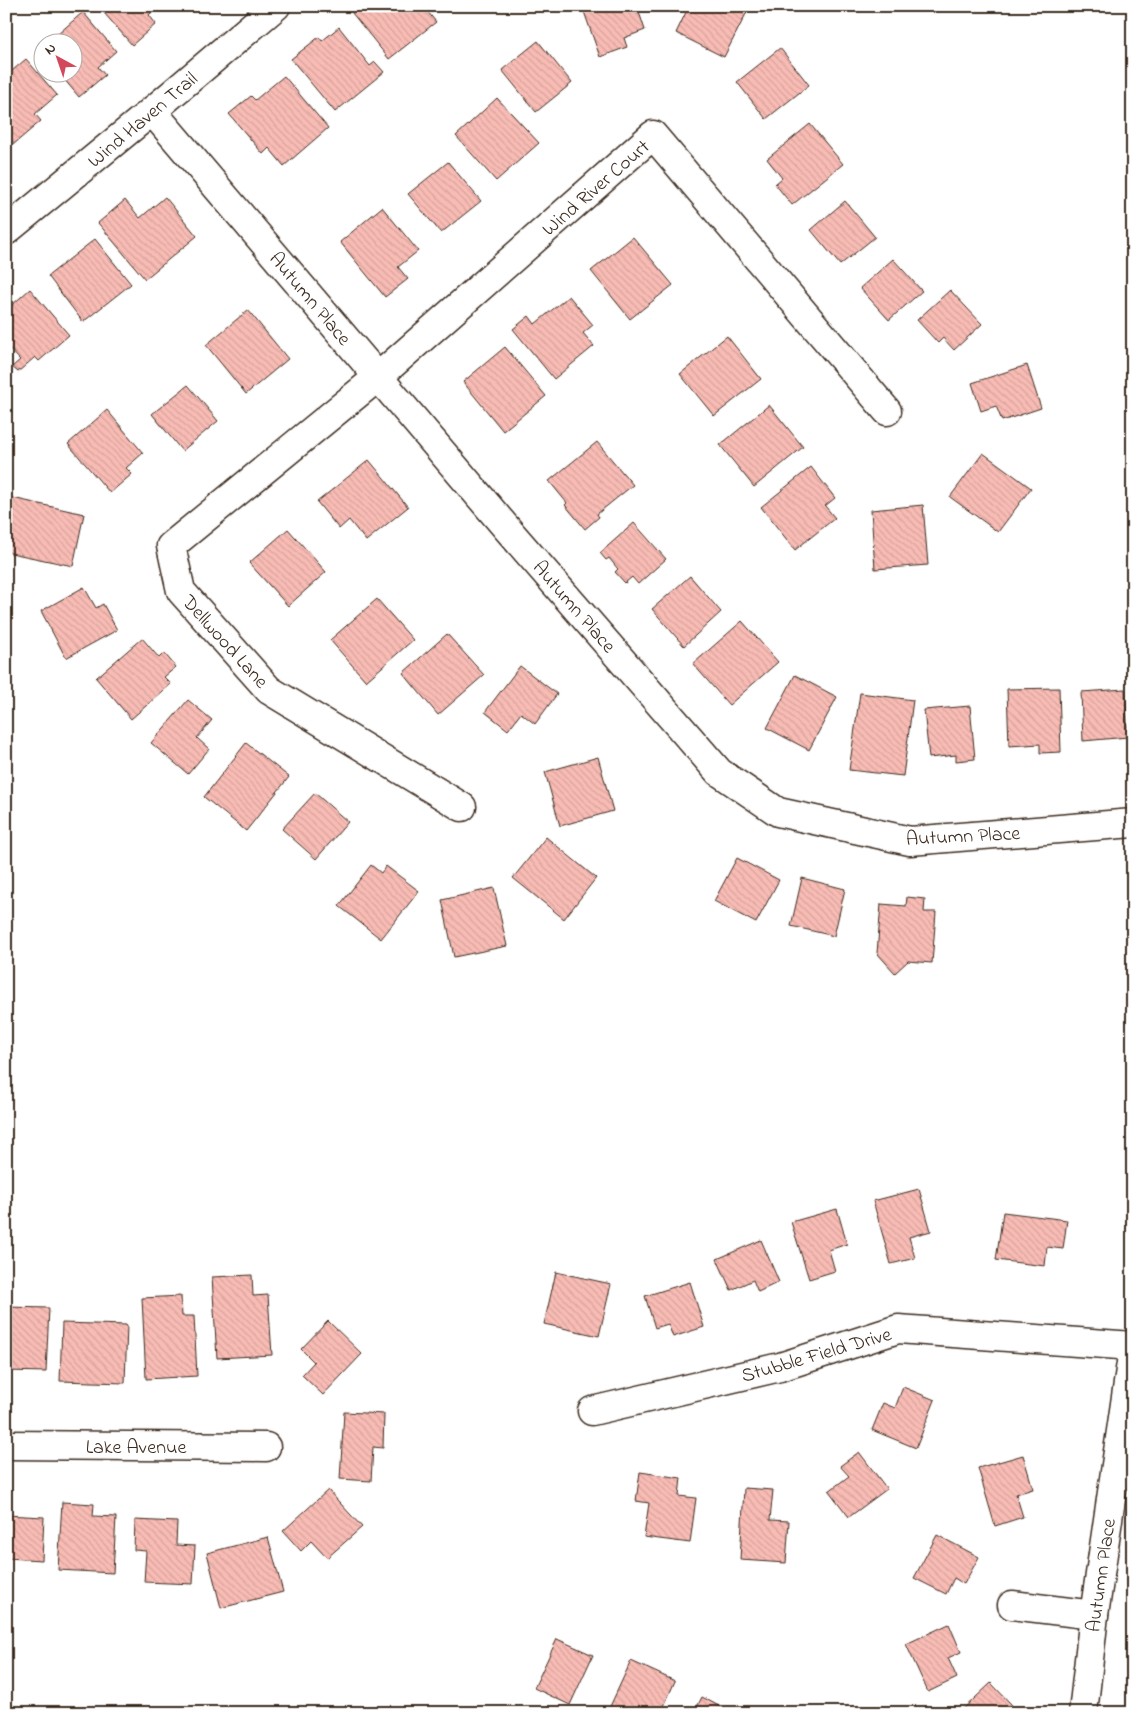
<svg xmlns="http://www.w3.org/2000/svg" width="1139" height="1719" viewBox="0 0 1139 1719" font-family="'Indie Flower',sans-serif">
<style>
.building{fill:url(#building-back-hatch);stroke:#3b2a1e}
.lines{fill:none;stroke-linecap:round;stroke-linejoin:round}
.minor-casing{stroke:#3b2a1e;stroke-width:31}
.minor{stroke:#fff;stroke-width:28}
.labels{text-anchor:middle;stroke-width:5;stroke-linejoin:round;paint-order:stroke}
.street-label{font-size:20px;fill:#3b2a1e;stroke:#fff}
</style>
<defs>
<pattern id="building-back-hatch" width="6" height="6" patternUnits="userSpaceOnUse" patternTransform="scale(1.25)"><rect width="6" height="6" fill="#f8bcb5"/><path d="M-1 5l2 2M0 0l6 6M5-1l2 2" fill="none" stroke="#d6a29b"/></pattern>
</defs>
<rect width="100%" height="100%" fill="#fff"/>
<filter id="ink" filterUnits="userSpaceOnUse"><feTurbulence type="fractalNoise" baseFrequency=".02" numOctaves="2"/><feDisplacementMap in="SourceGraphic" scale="10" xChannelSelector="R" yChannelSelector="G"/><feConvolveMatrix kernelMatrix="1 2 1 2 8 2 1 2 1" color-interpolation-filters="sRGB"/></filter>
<g filter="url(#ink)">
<g class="building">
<polygon points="98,6 158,6 149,15 156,24 132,45"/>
<polygon points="361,6 423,6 436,22 389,59 352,13"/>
<polygon points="582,6 637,6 645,30 624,38 627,47 600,57"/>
<polygon points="689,6 750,6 724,57 676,33"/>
<polygon points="83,12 116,51 98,67 105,75 79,97 58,72 72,72 72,42 49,42"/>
<polygon points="339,27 370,66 375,62 384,72 335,112 291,59 319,37 322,41"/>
<polygon points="538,41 572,83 536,112 502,70"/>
<polygon points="780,48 809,85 766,119 737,82"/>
<polygon points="26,59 57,95 35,114 41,121 14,144 6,135 6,76"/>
<polygon points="284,76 328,128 284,166 269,148 263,154 229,114 251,96 255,100"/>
<polygon points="497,98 539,143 496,181 456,136"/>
<polygon points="810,124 843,164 792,205 775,184 782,178 767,159"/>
<polygon points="448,162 481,201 441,233 408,194"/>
<polygon points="165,197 197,236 145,279 98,223 125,200 140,218"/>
<polygon points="845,201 875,237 840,265 811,230"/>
<polygon points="382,207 418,251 398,267 408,279 385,297 340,242"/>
<polygon points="633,237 673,285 630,319 591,271"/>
<polygon points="95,239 131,284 83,322 48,276"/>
<polygon points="893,259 922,291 889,320 860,288"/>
<polygon points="30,289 69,335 39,361 35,357 18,372 12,367 20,360 6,345 6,299 12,305"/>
<polygon points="950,290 982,324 954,350 943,338 938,343 917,320"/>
<polygon points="569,296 593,325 583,333 594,346 554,379 513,329 529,316 535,324"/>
<polygon points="248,310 288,359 246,394 206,345"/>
<polygon points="727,336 761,379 714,416 680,374"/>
<polygon points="505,347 546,396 503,431 463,382"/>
<polygon points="1027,365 1041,408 1002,421 996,406 981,411 972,383"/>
<polygon points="188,385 218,421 182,451 152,414"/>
<polygon points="769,405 803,447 754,487 720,445"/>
<polygon points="107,410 143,453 126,468 132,474 110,493 68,444"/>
<polygon points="597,442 633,485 597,514 599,517 585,529 565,505 567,503 549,481"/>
<polygon points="983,453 1031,488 998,532 950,497"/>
<polygon points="369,460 408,507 366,541 349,520 339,529 317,502"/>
<polygon points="811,467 835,498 825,506 835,518 795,550 761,507"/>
<polygon points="8,497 84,514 73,566 6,552 6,507"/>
<polygon points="923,505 928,565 875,569 871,510"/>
<polygon points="634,523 666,559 638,584 632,577 625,583 615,572 618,569 609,558 606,560 600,553"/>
<polygon points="288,529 326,572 288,606 249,563"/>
<polygon points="690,576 721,612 684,646 652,609"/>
<polygon points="84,587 96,608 103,604 117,630 66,658 41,611"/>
<polygon points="377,599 413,640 366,681 330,640"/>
<polygon points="742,621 778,662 729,705 693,664"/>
<polygon points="447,634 484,675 438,715 403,673"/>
<polygon points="142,638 159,658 164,653 176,667 164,677 171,684 131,719 96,678"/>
<polygon points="520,666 557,694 535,724 521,713 508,730 485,712"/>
<polygon points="795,675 837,697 809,750 767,728"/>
<polygon points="1059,688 1061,752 1040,753 1040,744 1009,746 1007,689"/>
<polygon points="1125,689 1128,737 1083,741 1081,692"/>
<polygon points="860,693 913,700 903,776 849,770"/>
<polygon points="188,700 212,720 197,738 209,749 188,774 151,743"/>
<polygon points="970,706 975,759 956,761 956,755 929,758 924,710"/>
<polygon points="246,743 289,777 246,831 204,797"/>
<polygon points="598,757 613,811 560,826 545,772"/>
<polygon points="315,793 348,822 316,859 282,829"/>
<polygon points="546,837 596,878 564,919 513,878"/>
<polygon points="737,858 779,880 756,923 714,901"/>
<polygon points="371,865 381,873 386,866 419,891 381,939 339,906"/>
<polygon points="802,878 845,889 834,936 791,926"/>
<polygon points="494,888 507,946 454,957 442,900"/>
<polygon points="907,897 925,899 924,912 936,912 932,963 908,961 895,973 877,953 881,904 906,906"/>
<polygon points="919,1189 931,1231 909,1237 915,1258 891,1264 873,1201"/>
<polygon points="837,1209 847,1244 829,1250 835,1271 809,1279 791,1222"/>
<polygon points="1003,1212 1067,1220 1063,1249 1047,1247 1045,1266 996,1260"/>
<polygon points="761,1240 779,1282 758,1292 753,1280 731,1290 717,1259"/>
<polygon points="556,1272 611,1284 599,1336 544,1324"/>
<polygon points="252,1275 253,1296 268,1295 272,1355 217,1358 212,1277"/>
<polygon points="690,1282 704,1327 673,1337 668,1324 655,1328 645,1296"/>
<polygon points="181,1296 182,1316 194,1316 197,1376 146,1379 142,1298"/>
<polygon points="6,1307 49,1308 46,1372 6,1371"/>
<polygon points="328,1321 362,1354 323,1395 302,1375 314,1362 301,1349"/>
<polygon points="62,1323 127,1325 125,1383 60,1381"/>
<polygon points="903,1387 935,1400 916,1448 872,1430 883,1403 895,1408"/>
<polygon points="344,1412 384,1414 383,1448 373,1447 371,1481 340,1479"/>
<polygon points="859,1452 887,1489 849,1517 829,1491 849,1476 840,1466"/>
<polygon points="1023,1455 1033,1489 1016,1494 1023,1517 995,1526 978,1468"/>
<polygon points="640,1472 681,1478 679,1496 696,1498 690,1543 644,1537 649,1503 636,1501"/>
<polygon points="744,1488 773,1490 770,1520 789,1521 786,1563 740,1560"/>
<polygon points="328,1490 362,1527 327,1558 311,1541 301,1551 283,1531"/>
<polygon points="62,1502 94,1504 93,1516 116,1517 113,1573 58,1570"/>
<polygon points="6,1515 44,1517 42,1560 6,1558"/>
<polygon points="135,1520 177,1522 176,1545 195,1546 193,1584 144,1582 146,1551 134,1550"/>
<polygon points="937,1535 979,1557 964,1584 954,1578 946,1594 914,1578"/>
<polygon points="268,1537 283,1592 221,1608 207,1553"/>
<polygon points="949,1624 961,1652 948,1658 957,1678 928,1692 906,1644"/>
<polygon points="557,1639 593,1655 570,1705 534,1688"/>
<polygon points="631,1661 675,1681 661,1713 607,1713"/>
<polygon points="991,1683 1011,1704 1002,1713 959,1713"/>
<polygon points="702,1697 732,1713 694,1713"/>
</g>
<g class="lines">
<g class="minor-casing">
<g id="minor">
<polyline points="152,111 504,525 719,772 778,812 910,841 1133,823"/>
<polyline points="6,231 152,111 276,6"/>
<polyline points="462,807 269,690 181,591 171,546 378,377 653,135 887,411"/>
<polyline points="592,1411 780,1367 898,1329 1133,1346"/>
<polyline points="6,1445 266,1447"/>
<polyline points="1012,1605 1094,1615"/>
<polyline points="1083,1713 1094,1615 1133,1349"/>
</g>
</g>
<use href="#minor" class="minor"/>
</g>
</g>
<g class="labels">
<g class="street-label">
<text transform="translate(142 119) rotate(-40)" y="7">Wind Haven Trail</text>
<text transform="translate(595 187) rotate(-41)" y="7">Wind River Court</text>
<text transform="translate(311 298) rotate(50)" y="7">Autumn Place</text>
<text transform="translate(575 606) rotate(49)" y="7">Autumn Place</text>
<text transform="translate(226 641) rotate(48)" y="7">Dellwood Lane</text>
<text transform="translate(963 835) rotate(-3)" y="7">Autumn Place</text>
<text transform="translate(816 1354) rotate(-16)" y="7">Stubble Field Drive</text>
<text x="136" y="1453">Lake Avenue</text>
<text transform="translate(1100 1575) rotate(-82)" y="7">Autumn Place</text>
</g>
</g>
<rect width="1139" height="1719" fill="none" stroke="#fff" stroke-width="25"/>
<rect x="12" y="12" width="1114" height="1694" fill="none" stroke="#3b2a1e" stroke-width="2" filter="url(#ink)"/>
<g transform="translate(58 58) rotate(320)"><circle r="24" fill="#ffffff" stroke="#b1aaa5"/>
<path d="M0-4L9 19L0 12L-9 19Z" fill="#d1495b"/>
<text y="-8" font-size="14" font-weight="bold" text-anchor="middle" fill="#3b2a1e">N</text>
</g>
</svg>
